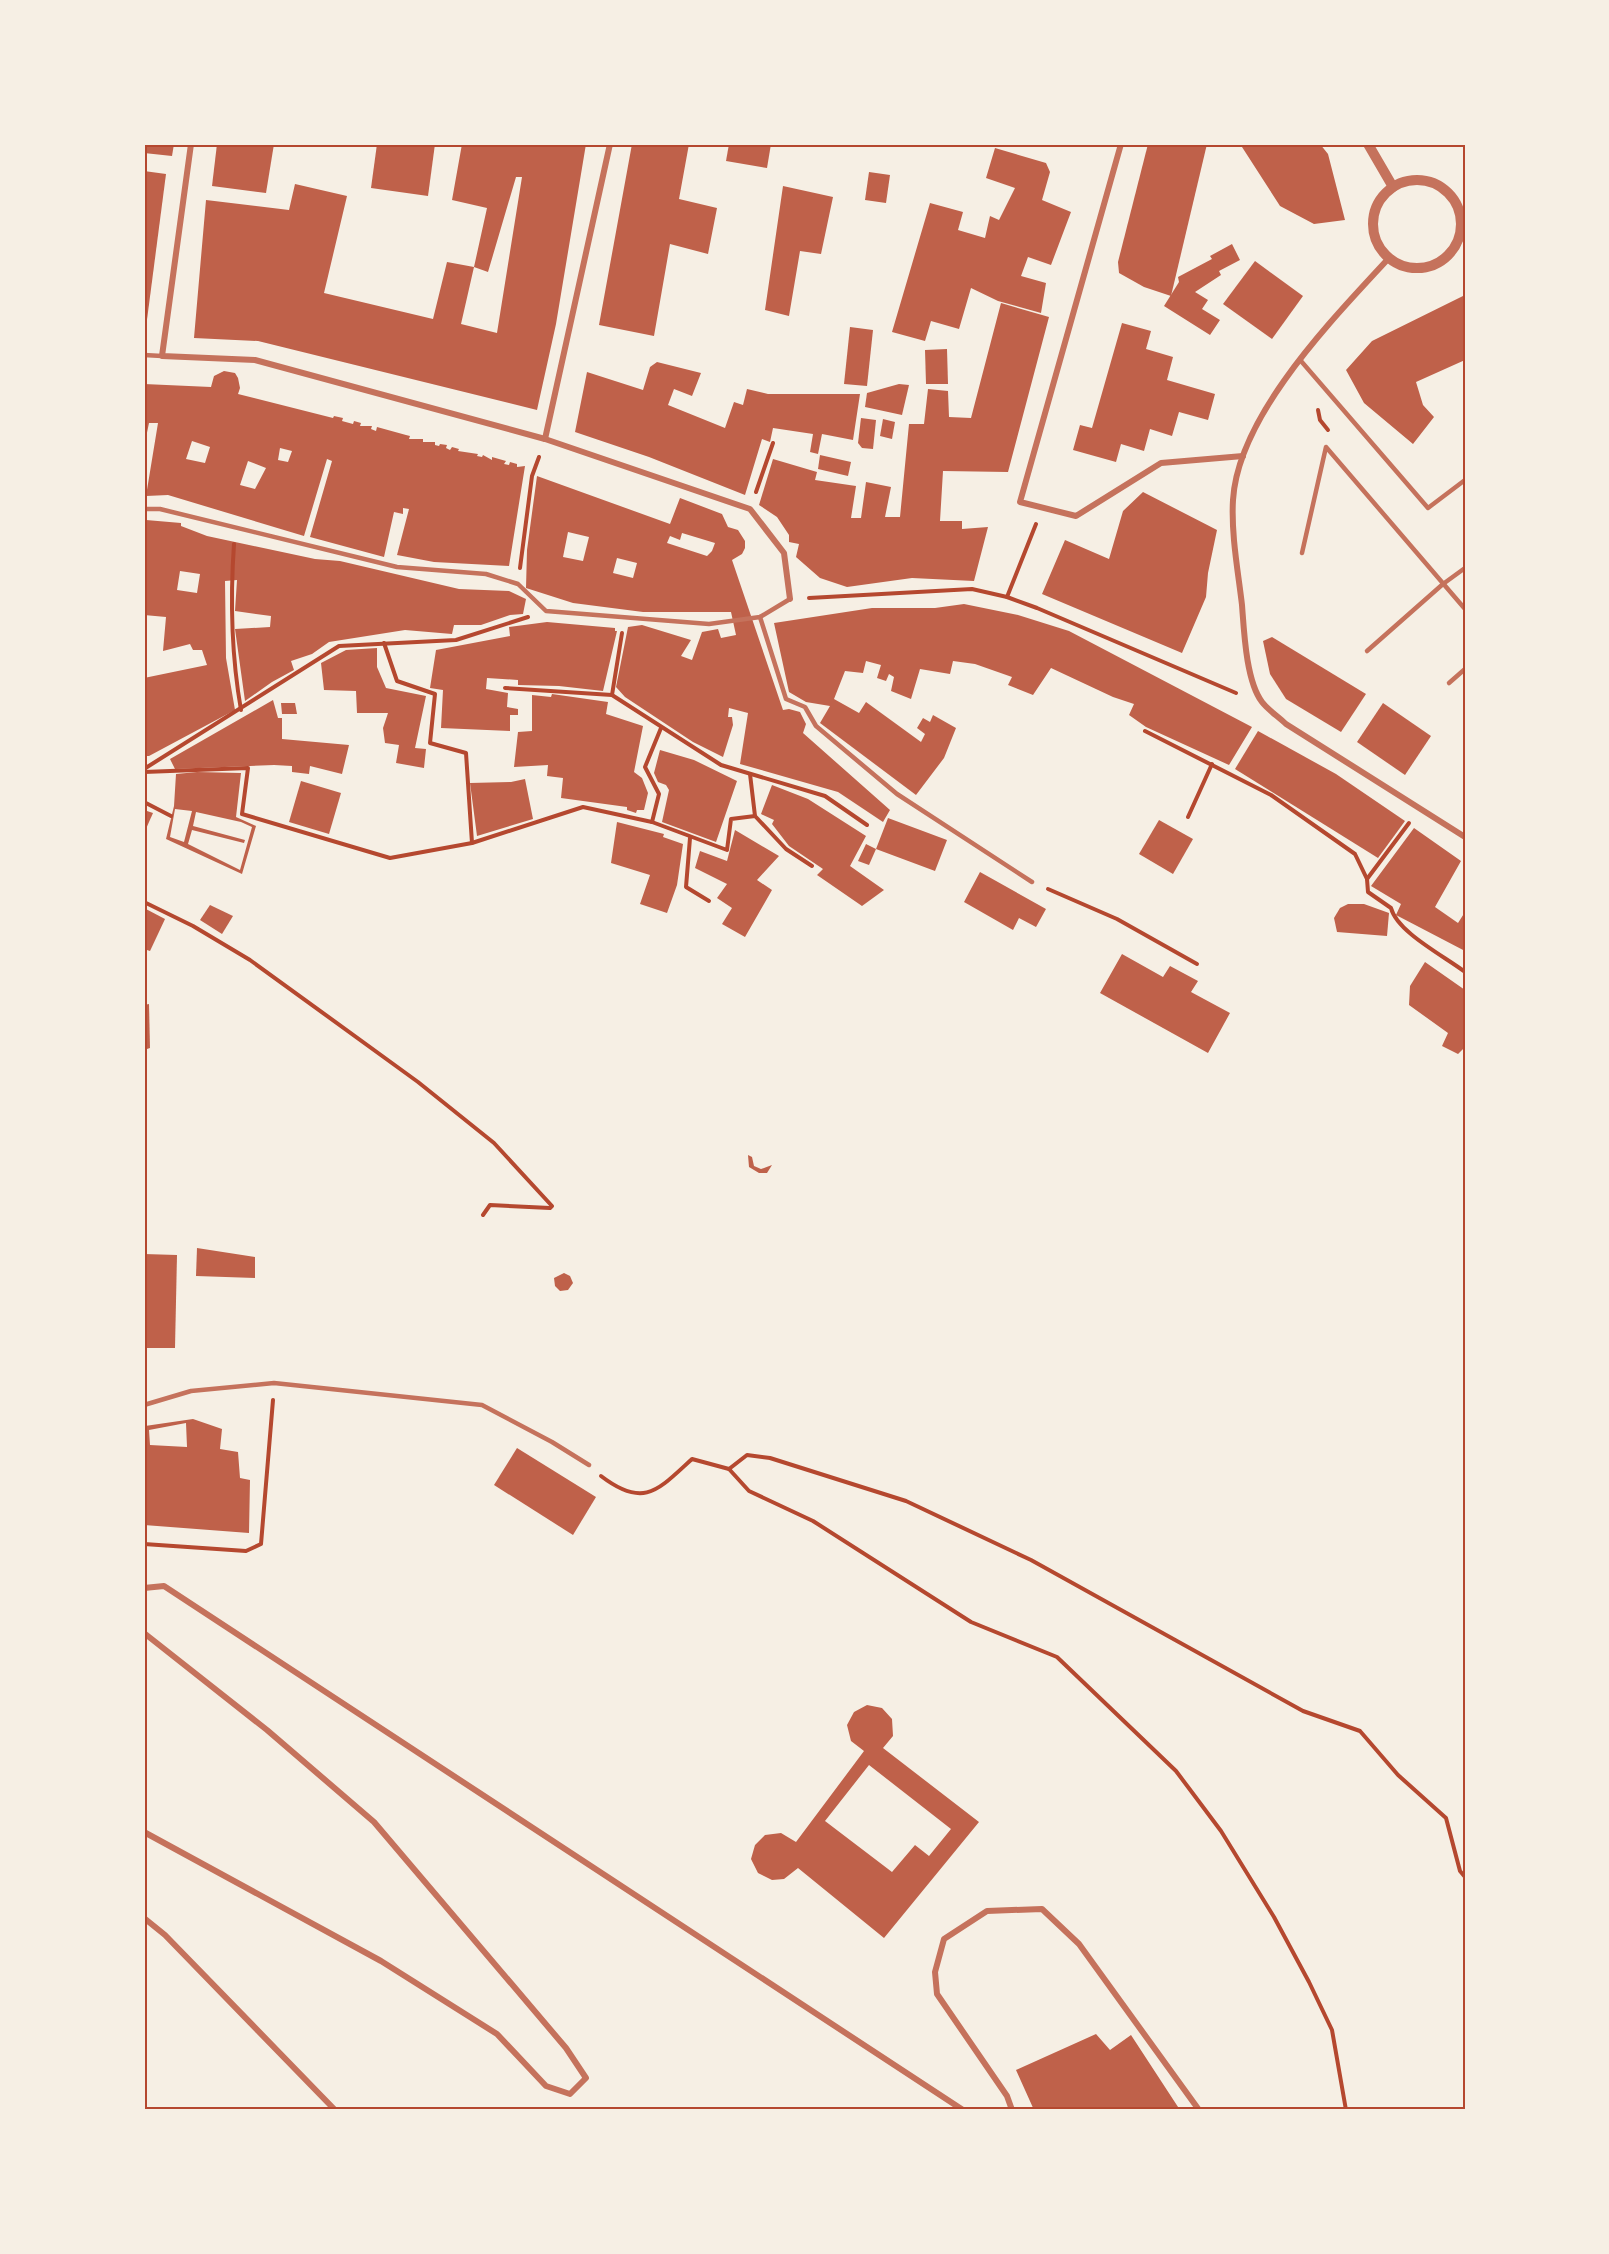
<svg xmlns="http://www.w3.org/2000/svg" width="1609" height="2254" viewBox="0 0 1609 2254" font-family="'Golos Text',sans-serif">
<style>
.building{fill:#bf614a;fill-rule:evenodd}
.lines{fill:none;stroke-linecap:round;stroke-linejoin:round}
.path{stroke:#b5482f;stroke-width:4}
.service{stroke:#c5725c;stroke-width:4.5}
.minor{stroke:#c5725c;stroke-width:6}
.tertiary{stroke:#c5725c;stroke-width:10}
.neatline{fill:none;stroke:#b5482f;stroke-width:2}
</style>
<rect width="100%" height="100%" fill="#f6efe4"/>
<g class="building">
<polygon points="144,144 174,144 172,156 144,153"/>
<polygon points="217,144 274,144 266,193 212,186"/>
<polygon points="377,144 435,144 428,196 371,188"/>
<polygon points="462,144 586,144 556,324 537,410 258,341 194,338 206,200 289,210 295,184 347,196 324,293 433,319 447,262 474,267 461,324 497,333 522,177 516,177 488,272 474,267 487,208 452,200"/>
<polygon points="632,144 689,144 679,199 717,208 708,254 670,244 654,336 599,325"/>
<polygon points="729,144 771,144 767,168 726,161"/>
<polygon points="1148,144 1207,144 1171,296 1144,287 1119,273 1118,262"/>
<polygon points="1235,144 1320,144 1328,154 1345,220 1314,224 1280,206 1242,147"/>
<polygon points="995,148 1046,163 1050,172 1042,200 1071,212 1051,265 1028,257 1021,276 1046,283 1041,313 998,301 971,288 959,329 931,321 925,341 892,332 930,203 963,212 958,230 985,238 990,216 999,220 1015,188 986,178"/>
<polygon points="144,171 166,174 145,335 144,335"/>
<polygon points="869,172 890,175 886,203 865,200"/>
<polygon points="783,186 833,197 821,254 800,251 789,316 765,310"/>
<polygon points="1232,244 1240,260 1219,271 1221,275 1195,292 1208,300 1202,309 1220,320 1210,335 1164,306 1179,282 1178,277 1212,259 1210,256"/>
<polygon points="1255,261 1303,296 1272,339 1223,304"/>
<polygon points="1465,295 1465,360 1416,382 1423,405 1434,417 1413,444 1364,403 1346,370 1372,341"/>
<polygon points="1001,303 1049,317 1008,472 943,471 940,521 962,521 962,529 988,527 974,581 912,578 847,587 820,578 796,557 799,544 789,542 789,535 777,517 759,505 773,459 817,472 815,480 856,486 851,518 861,518 866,482 891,487 885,517 900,517 909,424 924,424 928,389 948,391 949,417 971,418"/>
<polygon points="1122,323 1151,331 1146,349 1173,357 1167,380 1215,394 1208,420 1179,412 1172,436 1150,429 1144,451 1121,444 1116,462 1073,450 1080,425 1092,428"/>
<polygon points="850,327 873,330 867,386 844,384"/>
<polygon points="947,349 948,384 926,384 925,350"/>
<polygon points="657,362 701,373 692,396 674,389 668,405 725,428 734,402 743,405 747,389 768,394 860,394 853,440 822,434 818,454 810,452 813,434 773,428 770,442 762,439 745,495 649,457 575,432 587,372 643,390 650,367"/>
<path d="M224 371 235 373 238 378 240 388 238 394 333 418 334 416 343 418 342 421 353 424 354 421 361 423 360 426H372L371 429 376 431 377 427 406 435 410 436 409 439H423V442H435V445L439 446 440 444 447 445 446 448 450 450 452 447 459 449 458 451 478 454 477 456 482 457 483 455 492 460V457L506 461 504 464 509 465 510 462 517 464V467L525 466 509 566 434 562 397 555 409 509 403 508V514L394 512 384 557 310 537 332 461 327 459 304 536 168 495 146 496 158 423H149L144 447V384L211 387 214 376ZM192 441 210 447 205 463 186 459ZM280 448 292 451 288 462 278 460ZM248 461 266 468 255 489 240 485Z"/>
<polygon points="899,384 909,385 902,415 865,407 867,393"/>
<polygon points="861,418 876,420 873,449 862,448 858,443"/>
<polygon points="883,419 895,422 892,439 880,436"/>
<polygon points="820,455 851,462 848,476 818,469"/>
<path d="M537 476 670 524 680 498 722 514 728 527 738 530 745 541V548L742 554 732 560 783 710 789 709 800 712 806 724 803 733 890 810 883 822 838 792 740 764 748 713 729 708 728 717H732L733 725 723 757 693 742 625 697 616 687 628 627 642 625 691 640 681 656 692 660 702 632 718 629 721 638 736 635 731 612H643L573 603 526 588 527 550ZM568 532 589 537 583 561 563 557ZM682 533 715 543 712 551 707 556 667 543 670 536 680 540ZM617 558 637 563 633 578 613 573Z"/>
<polygon points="1143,492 1217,530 1208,573 1206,597 1182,653 1042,594 1065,540 1109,559 1123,511"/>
<path d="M146 520 181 523V526L207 536 315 559 340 561 459 589 509 591 526 599 523 614 510 615 481 625H454L452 634 405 630 329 642 312 654 291 661 294 670 272 682 245 701 235 629 270 627 271 616 235 611 237 580 225 581 226 658 235 710 149 756H144V678L207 665 202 650H193L190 644 163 651 166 617 144 615ZM180 571 200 574 197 593 177 590Z"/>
<polygon points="964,604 1018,615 1069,631 1252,727 1229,765 1146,727 1129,715 1134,704 1113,697 1051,668 1033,695 1008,685 1012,677 975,664 953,661 950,674 920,669 911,699 891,691 894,677 889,674 886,681 877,678 881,665 866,661 863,673 845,671 834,699 859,713 866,702 921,742 925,734 917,728 923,718 930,722 933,715 956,728 944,758 916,795 820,723 830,706 806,702 789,692 774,623 872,608 935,608"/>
<polygon points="547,622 615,628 615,631 617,631 603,691 559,686 518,685 518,680 487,678 486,689 508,693 507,707 518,709 518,715 510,715 510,731 441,728 443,690 430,688 436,650 510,636 509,627"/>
<polygon points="1272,637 1366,694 1341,732 1286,699 1270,674 1263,641"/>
<polygon points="377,648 377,667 386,688 426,696 415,748 426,749 424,768 396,763 399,745 385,743 383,728 388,713 357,713 356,691 324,690 321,663 346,650"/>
<polygon points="552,694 608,702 606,714 643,726 634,772 642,778 648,793 644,810 637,810 636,813 627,810 627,807 561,798 563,778 547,776 548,765 514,767 518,732 532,731 532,695 551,697"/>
<polygon points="273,700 278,718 282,718 282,739 349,745 342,774 310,766 309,774 292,772 292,766 274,765 175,769 170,759"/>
<polygon points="281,703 295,703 297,714 282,714"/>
<polygon points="1383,703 1431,736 1405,775 1357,742"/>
<polygon points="1258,731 1336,774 1405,821 1378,858 1235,769"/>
<polygon points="660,750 694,760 737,781 716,842 662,822 669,790 666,785 658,782 654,773"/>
<path d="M197 772 241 773 236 817 256 826 242 874 166 839 174 806 176 774ZM175 809 192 811 184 842 170 837ZM196 812 241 822 252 827 240 870 188 844 192 830 244 843 245 840 193 826Z"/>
<polygon points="525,779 533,819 477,836 470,783 511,782"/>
<polygon points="301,781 341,793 329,834 289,822"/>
<polygon points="772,785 808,799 866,836 850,866 884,890 862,906 817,875 823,869 789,846 772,824 774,820 761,814"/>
<polygon points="144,810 153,813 145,831 144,831"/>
<polygon points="888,818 947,840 935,871 876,849 869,865 858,861 866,844 876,849"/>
<polygon points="1159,820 1193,839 1173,874 1139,854"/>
<polygon points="617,822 664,834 663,837 683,844 677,885 667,913 640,904 650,875 611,863"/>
<polygon points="1414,828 1461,861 1435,907 1458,923 1465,912 1465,951 1396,915 1401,904 1371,886"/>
<polygon points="735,830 779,856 757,880 772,890 745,937 722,924 732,908 717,898 727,884 695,868 700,851 727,861"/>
<polygon points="980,872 1046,909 1036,927 1019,918 1013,930 964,902"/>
<polygon points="1348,904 1364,904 1389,913 1387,936 1337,932 1334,918 1340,908"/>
<polygon points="210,905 233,916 222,934 200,920"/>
<polygon points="144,908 165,919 150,951 144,949"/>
<polygon points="1122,954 1163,977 1170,966 1198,981 1191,992 1230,1013 1208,1053 1100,993"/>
<polygon points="1425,962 1465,990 1465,1047 1458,1054 1442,1046 1448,1033 1409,1005 1410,986"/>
<polygon points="149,1004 150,1048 144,1050 144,1005"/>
<polygon points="748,1155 752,1157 754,1166 761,1169 772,1165 767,1173 759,1173 749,1167"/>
<polygon points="197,1248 255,1257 255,1278 196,1276"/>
<polygon points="144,1254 177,1255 175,1348 144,1348"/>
<polygon points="564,1273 570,1276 573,1283 568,1290 560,1291 555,1286 554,1278"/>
<path d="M193 1419 222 1429 220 1449 238 1452 240 1478 250 1480 249 1533 144 1525 145 1426ZM186 1423 187 1447 150 1445 149 1430Z"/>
<polygon points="517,1448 596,1497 573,1535 494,1485"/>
<path d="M867 1705 882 1708 892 1719 893 1736 883 1748 979 1822 884 1938 798 1868 784 1879 772 1880 758 1873 751 1859 755 1845 765 1835 781 1833 796 1842 864 1751 851 1741 847 1725 854 1712ZM869 1765 951 1829 929 1856 915 1845 892 1872 825 1821Z"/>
<polygon points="1096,2034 1110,2050 1131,2035 1180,2110 1034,2110 1016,2070"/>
</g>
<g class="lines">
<g class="path">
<polyline points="1318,410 1320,420 1328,430"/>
<polyline points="756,492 773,443"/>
<path d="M234 544C230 601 231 653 241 710"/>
<polyline points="520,568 532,476 539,457"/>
<polyline points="1007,597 1036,524"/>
<polyline points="809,598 972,589 1007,597 1037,608 1236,693"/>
<polyline points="384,643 397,681 435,694 430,743 466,753 472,843"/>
<polyline points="505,688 612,695 721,765 825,796 867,825"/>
<polyline points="612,695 622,633"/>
<path d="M1145 731 1271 795 1355 854 1367 879 1368 892 1391 908C1397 932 1444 956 1465 972"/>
<polyline points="144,769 339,646 456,640 528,617"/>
<polyline points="144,772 248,768 242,814 390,858 472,843 583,807 652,822 727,850 731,819 755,816 786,849 812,866"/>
<polyline points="750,774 755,816"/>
<polyline points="144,802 171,816"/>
<polyline points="1188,817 1212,764"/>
<polyline points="652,822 659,794 645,767 661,728"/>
<polyline points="690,838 686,887 709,901"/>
<polyline points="1367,879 1409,823"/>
<polyline points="1048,889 1117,919 1197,964"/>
<polyline points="144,902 193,926 250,960 418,1082 494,1143 552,1206 550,1208 490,1205 483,1215"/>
<path d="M601 1476C644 1509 658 1490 692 1459L729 1469"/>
<polyline points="144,1544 246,1551 261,1544 273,1400"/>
<polyline points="1346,2110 1332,2030 1309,1982 1274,1917 1221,1831 1176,1771 1057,1657 971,1622 813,1521 749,1491 729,1469 747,1455 770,1458 906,1501 1031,1560 1303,1711 1360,1731 1398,1775 1446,1818 1460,1871 1465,1877"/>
</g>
<g class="service">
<polyline points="144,355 162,356"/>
<polyline points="1301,361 1428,508 1465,480"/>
<polyline points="144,509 160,509 397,567 486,574 518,584 546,611 709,624 760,617 790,599"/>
<polyline points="1302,553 1326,447 1465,609"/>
<polyline points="760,617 786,699 805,707 816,726 897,794 1032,882"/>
<polyline points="1367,651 1443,584 1465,568"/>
<polyline points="1449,683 1465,669"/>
<polyline points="144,1405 191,1391 274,1383 482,1405 552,1442 589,1465"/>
</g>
<g class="minor">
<polyline points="191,144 162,356 255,360 545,439 750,509 784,553 790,599"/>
<polyline points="1121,144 1020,502 1076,516 1161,463 1243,456"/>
<path d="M1388 259C1333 319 1238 415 1233 500 1231 534 1238 571 1242 605 1244 631 1246 681 1262 702 1268 710 1279 717 1286 724L1465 837"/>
<polyline points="545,439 610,144"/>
<polyline points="144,1588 164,1586 963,2110"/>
<polyline points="144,1633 267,1730 374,1822 566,2048 586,2078 570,2094 546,2086 497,2034 381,1961 144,1832"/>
<polyline points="144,1918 165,1935 335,2110"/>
<polyline points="1012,2110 1007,2096 937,1994 935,1972 944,1939 987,1911 1042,1909 1079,1944 1199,2110"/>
</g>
<g class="tertiary">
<polyline points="1368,144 1393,187"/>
<circle cx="1417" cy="224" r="44"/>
</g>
</g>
<rect width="1609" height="2254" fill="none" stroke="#f6efe4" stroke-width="291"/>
<rect x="146" y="146" width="1318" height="1962" class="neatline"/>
</svg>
